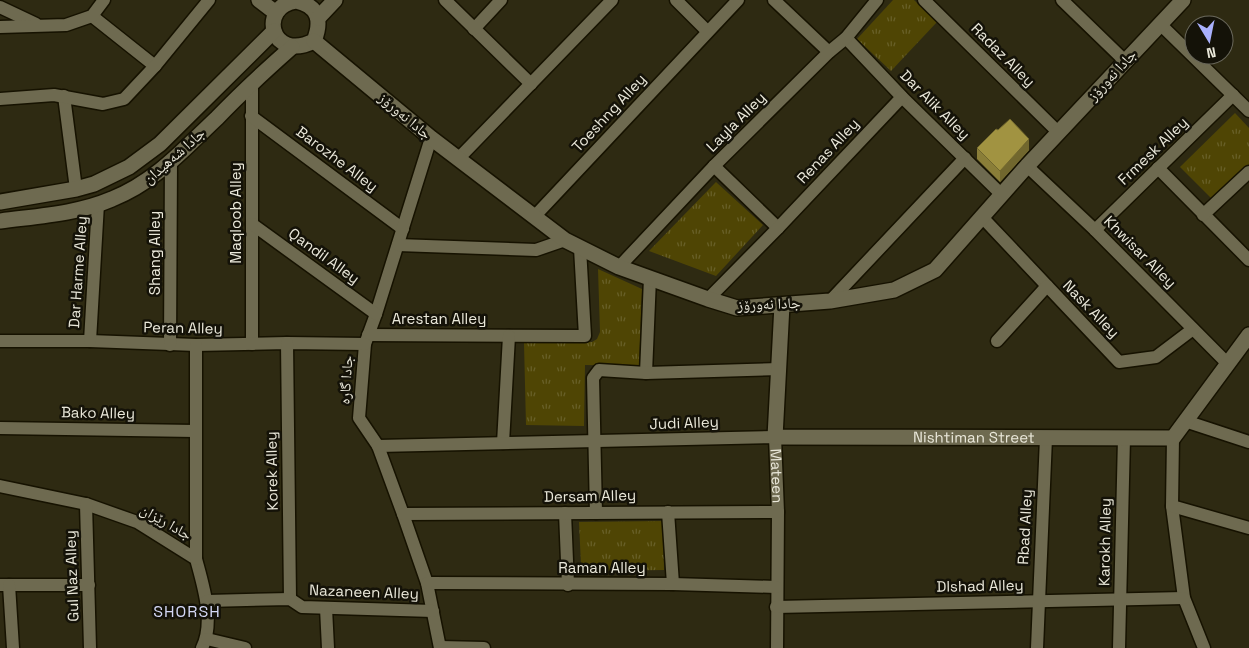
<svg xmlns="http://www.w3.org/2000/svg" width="1249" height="648" viewBox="0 0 1249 648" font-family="'Space Grotesk','Noto Naskh Arabic',sans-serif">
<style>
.grass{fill:url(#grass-tufts)}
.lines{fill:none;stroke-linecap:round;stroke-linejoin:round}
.street-casing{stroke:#161200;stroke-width:15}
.secondary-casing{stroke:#161200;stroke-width:18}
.street{stroke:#6e6a50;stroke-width:12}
.secondary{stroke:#6e6a50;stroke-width:15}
.wall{fill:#8a7e38}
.shaded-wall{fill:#71672e}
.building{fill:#a19341;stroke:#71672e}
.labels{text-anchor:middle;stroke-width:5;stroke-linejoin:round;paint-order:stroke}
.street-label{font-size:15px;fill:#eae8da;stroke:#141208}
.neighbourhood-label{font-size:16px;letter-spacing:1px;fill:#d4d8f5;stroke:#141208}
</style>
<defs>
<pattern id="grass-tufts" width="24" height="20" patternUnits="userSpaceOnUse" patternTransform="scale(1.25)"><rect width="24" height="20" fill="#4f4504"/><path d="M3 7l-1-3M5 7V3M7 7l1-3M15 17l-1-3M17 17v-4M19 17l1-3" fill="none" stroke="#686028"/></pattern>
</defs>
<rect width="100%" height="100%" fill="#2e2a12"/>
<g class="grass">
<polygon points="893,0 914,0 937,22 891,71 857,39"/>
<polygon points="1235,113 1249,128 1249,165 1213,200 1180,167"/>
<polygon points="716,182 763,225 716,276 649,251"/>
<polygon points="598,269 642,289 639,366 585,365 584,426 526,425 524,343 592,342 597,339 600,332"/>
<polygon points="663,521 664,570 589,571 581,565 579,522"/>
</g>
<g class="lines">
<g class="street-casing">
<g id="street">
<polyline points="445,0 531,84"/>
<polyline points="676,0 707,31"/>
<polyline points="774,0 829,52"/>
<polyline points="924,0 1058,132"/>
<polyline points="1062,0 1125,61"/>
<polyline points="0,7 36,24"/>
<polyline points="92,16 155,66"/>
<polyline points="1160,24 1249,111"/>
<polyline points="0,27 66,25 92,16 104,0"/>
<polyline points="474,29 501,0"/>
<polyline points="846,38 902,97 1002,195"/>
<polyline points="252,83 252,344"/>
<polyline points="64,96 76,189"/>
<polyline points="0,99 54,95 103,104 124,99 155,66 209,0"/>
<polyline points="251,116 403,229"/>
<polyline points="431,138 376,314 365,344 359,418 378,446 403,514 427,583 440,648"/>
<polyline points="458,159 612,0"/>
<polyline points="714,166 778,228"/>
<polyline points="1027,166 1095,230 1228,364"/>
<polyline points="1158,168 1249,260"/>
<polyline points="1203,215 1249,172"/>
<polyline points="534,217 738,0"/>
<polyline points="982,217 1119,362 1156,357 1193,329"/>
<polyline points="252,224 376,314"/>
<polyline points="1095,230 1233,95"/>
<polyline points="398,245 536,250 565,240"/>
<polyline points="619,267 714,166 829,52 846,38 877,0"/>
<polyline points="708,299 778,228 902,97"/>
<polyline points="830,301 965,158"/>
<polyline points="368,335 585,336 580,248"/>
<polyline points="0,341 90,341 196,345 287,343 365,344"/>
<polyline points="90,341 98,204"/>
<polyline points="997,341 1047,286"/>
<polyline points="287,343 290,599"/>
<polyline points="170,345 171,162"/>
<polyline points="646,373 650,278"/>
<polyline points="1185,421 1249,442"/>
<polyline points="0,428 195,431"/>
<polyline points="1173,438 1172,506 1184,598 1204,648"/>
<polyline points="503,443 509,336"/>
<path id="s1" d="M378 446 775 437 778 512 777 648"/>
<path d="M0 486 86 504 137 522 196 559C203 585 215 622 202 648"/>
<polyline points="86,504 90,648"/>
<polyline points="1172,506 1249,528"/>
<polyline points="668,512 673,584"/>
<polyline points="565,513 568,585"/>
<polyline points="596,513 593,378 599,370 646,373 779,369"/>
<polyline points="403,514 778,512"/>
<polyline points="196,559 196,345"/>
<polyline points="427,583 673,584 776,587"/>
<polyline points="0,585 89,585"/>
<polyline points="9,585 13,648"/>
<polyline points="207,601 290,599 302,607 433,611"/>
<polyline points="776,607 1184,598"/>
<polyline points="326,608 328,648"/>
<polyline points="207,639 245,648"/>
<polyline points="440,647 484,648"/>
<polyline points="1037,648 1046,438"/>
<polyline points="1119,648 1124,438"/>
</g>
</g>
<g class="secondary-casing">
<g id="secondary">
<polyline points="259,0 276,13"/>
<path d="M296 1C319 6 322 21 314 41 270 63 258 6 296 1Z"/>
<polyline points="318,18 335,0"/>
<polyline points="314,41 431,138 565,240 619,267 708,299 737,308 830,301 894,290 935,270 1027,166 1183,0"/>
<polyline points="0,202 76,189 94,184 129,167 160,144 274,31"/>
<path d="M0 221C37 216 77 214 112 199 155 182 184 149 217 118 241 93 266 70 292 47"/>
<path id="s2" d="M782 305 775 437 1173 438 1249 335"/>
</g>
</g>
<use href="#street" class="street"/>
<use href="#secondary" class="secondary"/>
</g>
<polygon class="wall" points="998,130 1029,150 1000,182 977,159 977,148"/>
<polygon class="shaded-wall" points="1029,139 1029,150 1000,182 1000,171"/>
<polygon class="building" points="1010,119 1029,139 1000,171 977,148 996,129 998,130"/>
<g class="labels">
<g class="street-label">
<text transform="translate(1003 55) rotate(45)" y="5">Radaz Alley</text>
<text transform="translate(1112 75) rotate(-47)" y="5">جادا نەورۆز</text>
<text transform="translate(935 105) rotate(45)" y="5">Dar Alik Alley</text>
<text transform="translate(609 113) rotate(-47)" y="5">Toeshng Alley</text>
<text transform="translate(405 116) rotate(40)" y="5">جادا نەورۆز</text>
<text transform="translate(736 122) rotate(-45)" y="5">Layla Alley</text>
<text transform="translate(828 151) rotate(-47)" y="5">Renas Alley</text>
<text transform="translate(1153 151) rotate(-44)" y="5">Frmesk Alley</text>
<text transform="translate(174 156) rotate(-41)" y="5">جادا شەهیدان</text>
<text transform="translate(337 159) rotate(37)" y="5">Barozhe Alley</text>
<text transform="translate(236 213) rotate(-90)" y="5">Maqloob Alley</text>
<text transform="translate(1140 252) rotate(45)" y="5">Khwisar Alley</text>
<text transform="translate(155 253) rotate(-90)" y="5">Shang Alley</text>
<text transform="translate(324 256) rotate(36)" y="5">Qandil Alley</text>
<text transform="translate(78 272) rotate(-86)" y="5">Dar Harme Alley</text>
<text transform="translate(769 304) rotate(-2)" y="5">جادا نەورۆز</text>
<text transform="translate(1091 309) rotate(46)" y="5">Nask Alley</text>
<text x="439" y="324">Arestan Alley</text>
<text transform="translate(183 328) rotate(1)" y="5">Peran Alley</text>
<text transform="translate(346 380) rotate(-86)" y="5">جادا گارە</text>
<text transform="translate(98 413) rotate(1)" y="5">Bako Alley</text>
<text transform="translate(684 423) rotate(-2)" y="5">Judi Alley</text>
<text dy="5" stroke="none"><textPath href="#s2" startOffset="331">Nishtiman Street</textPath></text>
<text transform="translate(272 471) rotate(-91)" y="5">Korek Alley</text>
<text dy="5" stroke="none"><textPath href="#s1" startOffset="436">Mateen</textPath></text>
<text transform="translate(590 496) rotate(-1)" y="5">Dersam Alley</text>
<text transform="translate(166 522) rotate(30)" y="5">جادا رێزان</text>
<text transform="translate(1025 527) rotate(-87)" y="5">Rbad Alley</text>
<text transform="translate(1105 542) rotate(-89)" y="5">Karokh Alley</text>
<text x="602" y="573">Raman Alley</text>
<text transform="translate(72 576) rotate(-92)" y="5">Gul Naz Alley</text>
<text transform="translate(980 586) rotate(-1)" y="5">Dlshad Alley</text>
<text transform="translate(364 592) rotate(2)" y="5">Nazaneen Alley</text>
</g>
<g class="neighbourhood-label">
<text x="187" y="617">SHORSH</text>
</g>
</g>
<g transform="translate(1209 40) rotate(170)"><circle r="24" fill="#141208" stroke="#6a685c"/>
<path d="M0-4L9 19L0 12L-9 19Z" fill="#a9b0fc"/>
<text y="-8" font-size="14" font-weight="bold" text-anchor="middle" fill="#eae8da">N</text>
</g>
</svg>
